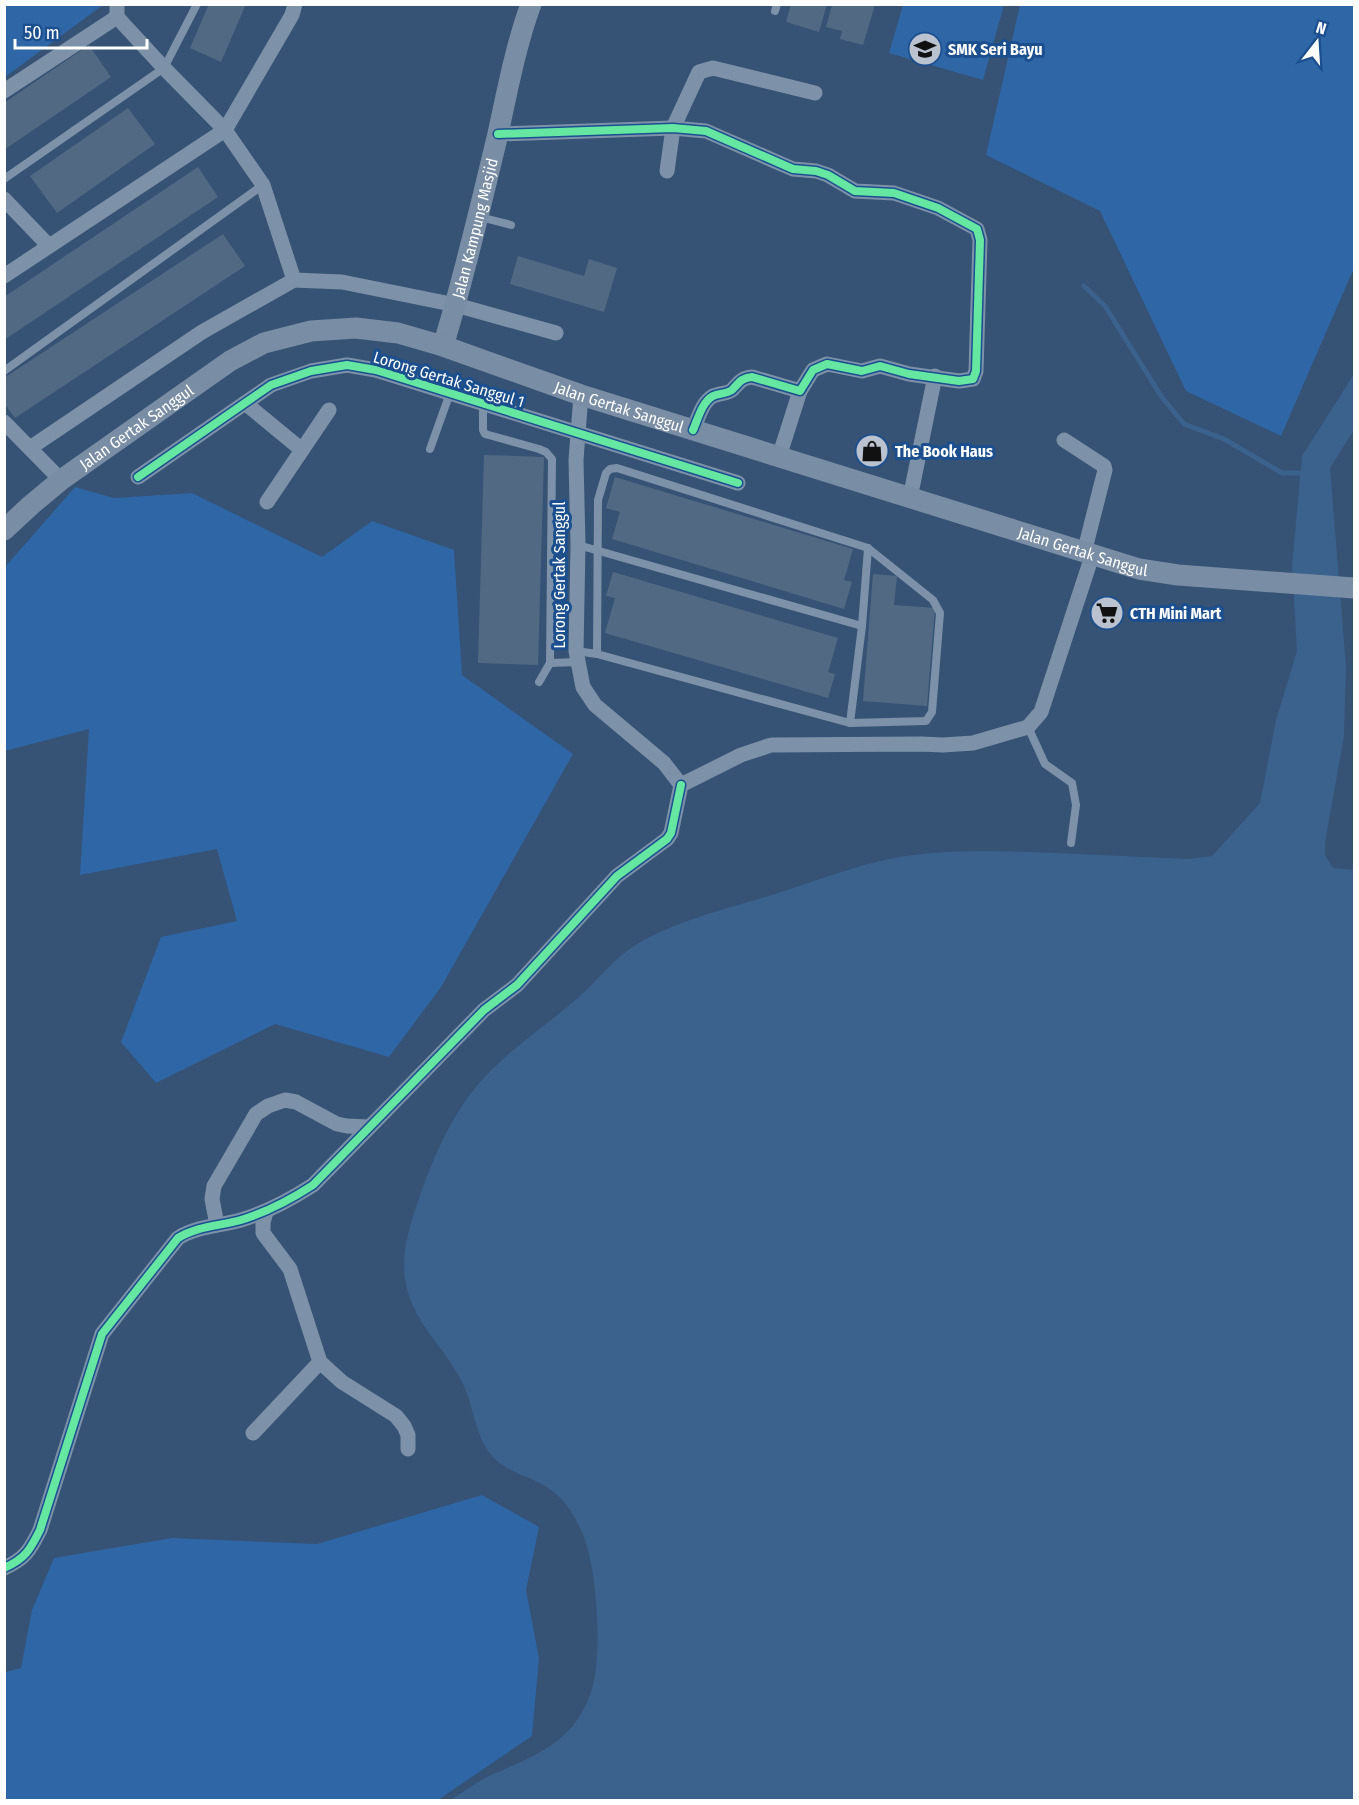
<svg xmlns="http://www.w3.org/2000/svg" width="1359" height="1805" viewBox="0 0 1359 1805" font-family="'Fira Sans Condensed',sans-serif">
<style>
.green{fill:#2f66a5}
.water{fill:#3b618d}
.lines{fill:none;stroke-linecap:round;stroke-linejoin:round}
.stream{stroke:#3b618d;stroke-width:5}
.building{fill:#526984}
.lane{stroke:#7d92a8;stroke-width:8}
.street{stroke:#7d92a8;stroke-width:15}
.secondary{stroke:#798da4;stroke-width:21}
.cycleway-casing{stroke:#1b4f8f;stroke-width:11}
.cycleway{stroke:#66e7a1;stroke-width:8}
.labels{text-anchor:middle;stroke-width:6;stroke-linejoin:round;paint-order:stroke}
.poi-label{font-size:16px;font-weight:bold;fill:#fff;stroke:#1b4f8f;text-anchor:start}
.street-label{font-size:16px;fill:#fff;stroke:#1b4f8f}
</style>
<rect width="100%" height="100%" fill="#365274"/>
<g class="green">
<polygon points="5,4 103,4 103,5 5,77"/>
<polygon points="903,5 1004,5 983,80 889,53"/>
<polygon points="1020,5 1354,5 1354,268 1281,436 1186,391 1100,211 986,155"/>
<polygon points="75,487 114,498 192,493 322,557 372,521 454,550 462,675 573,754 441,987 389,1057 275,1024 156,1083 121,1042 161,937 237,921 217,849 80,875 89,729 5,751 5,567"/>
<polygon points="482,1495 539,1527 526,1590 539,1658 532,1736 438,1800 5,1800 5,1672 21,1668 32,1610 54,1558 172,1538 317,1544"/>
</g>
<path class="water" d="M1354 374V430L1330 468 1346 666 1344 736 1325 843V855L1333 868 1354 870V1800H450C464 1792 478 1781 493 1774 518 1763 545 1753 565 1734 577 1723 586 1707 591 1692 603 1657 597 1578 586 1543 580 1526 570 1506 556 1494 538 1477 508 1475 492 1456 474 1435 474 1404 461 1380 443 1345 411 1321 405 1279 401 1251 410 1225 419 1198 434 1156 451 1115 481 1081 510 1048 549 1024 582 994 600 978 615 957 637 944 680 919 731 908 778 893 819 880 863 862 906 856 956 849 1006 851 1056 853 1100 855 1144 857 1189 859L1212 856 1260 803 1276 720 1297 651 1292 566 1302 456Z"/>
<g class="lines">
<polyline class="stream" points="1084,286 1105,306 1161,396 1184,424 1224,439 1282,473 1305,473"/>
</g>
<g class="building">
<polygon points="209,4 246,4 221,62 190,48"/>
<polygon points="791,4 827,4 819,32 786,22"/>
<polygon points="832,5 875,5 863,45 840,39 842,31 826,27"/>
<polygon points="89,45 111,77 4,150 4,103"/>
<polygon points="128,108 155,144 57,213 30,176"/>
<polygon points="198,167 218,197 4,340 4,297"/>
<polygon points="223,234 245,266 15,418 4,403 4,378"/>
<polygon points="518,256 584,276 589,259 617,268 604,312 510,284"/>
<polygon points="484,455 544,457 538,665 478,663"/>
<polygon points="615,477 853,549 844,580 852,582 844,609 612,539 620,512 606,508"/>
<polygon points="613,572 838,638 828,672 835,674 828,698 605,633 615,598 606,596"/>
<polygon points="873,574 897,576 894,605 935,608 927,706 863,701"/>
</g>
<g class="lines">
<g class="lane">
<polyline points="775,11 777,4"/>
<polyline points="4,179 164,68 197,4"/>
<polyline points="480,217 511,225"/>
<polyline points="4,371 263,185"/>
<polyline points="483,404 483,430 485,434 539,449 546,452 552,459 550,663 539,682"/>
<polyline points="430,449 450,393"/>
<polyline points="578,545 862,626"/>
<polyline points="576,651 597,654 850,723 926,721 932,712 940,613 933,600 868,548 617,468 610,469 606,473 598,500 597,654"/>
<polyline points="550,663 578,662"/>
<polyline points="850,723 862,626 868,548"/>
<polyline points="1028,727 1045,764 1072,783 1076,805 1071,843"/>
</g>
<g class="street">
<polyline points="117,4 117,17 164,68 225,130 263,185 294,280 342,282 456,305 556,333"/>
<polyline points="4,91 117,17"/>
<path d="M498 134 673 128 706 131 793 169 816 171 828 175 855 191 894 193 938 208 977 229 980 240 976 371 973 379 959 381 909 374 880 366 862 371 827 364 813 370 800 391 752 377C741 378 739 383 732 390 727 394 719 393 713 396 702 402 698 419 693 430"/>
<polyline points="667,171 673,128 699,72 713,68 815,93"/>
<polyline points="4,199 48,245"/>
<polyline points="4,276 225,130 292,15 295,4"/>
<polyline points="581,395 576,460 578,545 576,651 583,687 595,705 664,763 681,785"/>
<polyline points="245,403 302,450"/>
<polyline points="4,422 61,480"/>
<polyline points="1064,440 1104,466 1105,470 1084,553"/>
<polyline points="30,448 202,332 294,280"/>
<polyline points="779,457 800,391"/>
<polyline points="138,477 271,385 311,371 347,365 376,370 738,483"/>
<polyline points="910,498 935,376"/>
<polyline points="267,502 329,410"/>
<polyline points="681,785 741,755 771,745 921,744 943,745 973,743 1028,727 1041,712 1092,556"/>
<polyline points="266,1212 263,1222 263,1233 290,1269 320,1362 342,1382 396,1416 404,1426 408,1435 408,1449"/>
<polyline points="217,1225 212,1199 214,1186 256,1114 268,1106 285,1100 296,1102 337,1124 347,1126 368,1127"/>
<polyline points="253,1433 320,1362"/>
<path d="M4 1568C25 1559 30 1550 40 1530L102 1334 178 1238C197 1226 220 1226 241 1220 267 1212 290 1200 313 1185L484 1010 517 985 617 876 667 839 671 833 681 785"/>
</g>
<g class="secondary">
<path id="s1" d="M443 346C464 278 480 208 497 138 507 93 515 48 531 4"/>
<path id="s2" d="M4 530 31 505 61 480 230 361 264 343 311 331 356 328 398 333 443 346 581 395 1139 569 1178 575 1354 588"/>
</g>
<g class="cycleway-casing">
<g id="cycleway">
<path d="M498 134 673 128 706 131 793 169 816 171 828 175 855 191 894 193 938 208 977 229 980 240 976 371 973 379 959 381 909 374 880 366 862 371 827 364 813 370 800 391 752 377C741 378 739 383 732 390 727 394 719 393 713 396 702 402 698 419 693 430"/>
<polyline points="138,477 271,385 311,371 347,365 376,370 738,483"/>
<path d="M4 1568C25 1559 30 1550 40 1530L102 1334 178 1238C197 1226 220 1226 241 1220 267 1212 290 1200 313 1185L484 1010 517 985 617 876 667 839 671 833 681 785"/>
</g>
</g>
<use href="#cycleway" class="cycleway"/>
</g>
<defs>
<g id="school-disc" transform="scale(1.725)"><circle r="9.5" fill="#b9c2ce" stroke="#1b4f8f"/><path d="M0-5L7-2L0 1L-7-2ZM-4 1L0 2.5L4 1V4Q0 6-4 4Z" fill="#111"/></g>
<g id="shop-disc" transform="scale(1.725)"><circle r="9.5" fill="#b9c2ce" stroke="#1b4f8f"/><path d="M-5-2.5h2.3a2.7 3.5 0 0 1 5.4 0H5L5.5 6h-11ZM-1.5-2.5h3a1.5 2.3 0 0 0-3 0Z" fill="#111"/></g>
<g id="supermarket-disc" transform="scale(1.725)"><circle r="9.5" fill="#b9c2ce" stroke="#1b4f8f"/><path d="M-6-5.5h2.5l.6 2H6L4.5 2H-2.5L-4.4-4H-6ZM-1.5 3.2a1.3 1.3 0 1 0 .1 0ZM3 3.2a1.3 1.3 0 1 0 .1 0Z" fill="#111"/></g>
</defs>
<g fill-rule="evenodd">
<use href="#school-disc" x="925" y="49"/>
<use href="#shop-disc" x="872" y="451"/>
<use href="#supermarket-disc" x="1107" y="613"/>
</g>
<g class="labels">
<g class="poi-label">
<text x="948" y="55">SMK Seri Bayu</text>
<text x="895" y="457">The Book Haus</text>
<text x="1130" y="619">CTH Mini Mart</text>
</g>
<g class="street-label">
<text dy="6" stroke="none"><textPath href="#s1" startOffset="122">Jalan Kampung Masjid</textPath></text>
<text transform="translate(449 379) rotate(17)" y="6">Lorong Gertak Sanggul 1</text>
<text dy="6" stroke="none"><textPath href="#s2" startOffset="690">Jalan Gertak Sanggul</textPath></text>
<text dy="6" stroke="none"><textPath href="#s2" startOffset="168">Jalan Gertak Sanggul</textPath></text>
<text dy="6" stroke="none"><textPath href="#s2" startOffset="1176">Jalan Gertak Sanggul</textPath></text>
<text transform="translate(559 575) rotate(-90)" y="6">Lorong Gertak Sanggul</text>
</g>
</g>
<rect width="1359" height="1805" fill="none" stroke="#ffffff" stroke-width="12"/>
<g transform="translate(1317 42) rotate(17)" stroke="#1b4f8f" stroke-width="4.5" paint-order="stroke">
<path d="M0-4.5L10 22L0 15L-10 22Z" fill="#ffffff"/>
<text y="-9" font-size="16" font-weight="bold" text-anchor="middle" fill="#ffffff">N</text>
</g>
<path d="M15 39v9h132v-9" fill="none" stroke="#ffffff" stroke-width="3"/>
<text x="24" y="39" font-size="18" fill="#ffffff" stroke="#1b4f8f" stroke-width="4.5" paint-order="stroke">50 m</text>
</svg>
